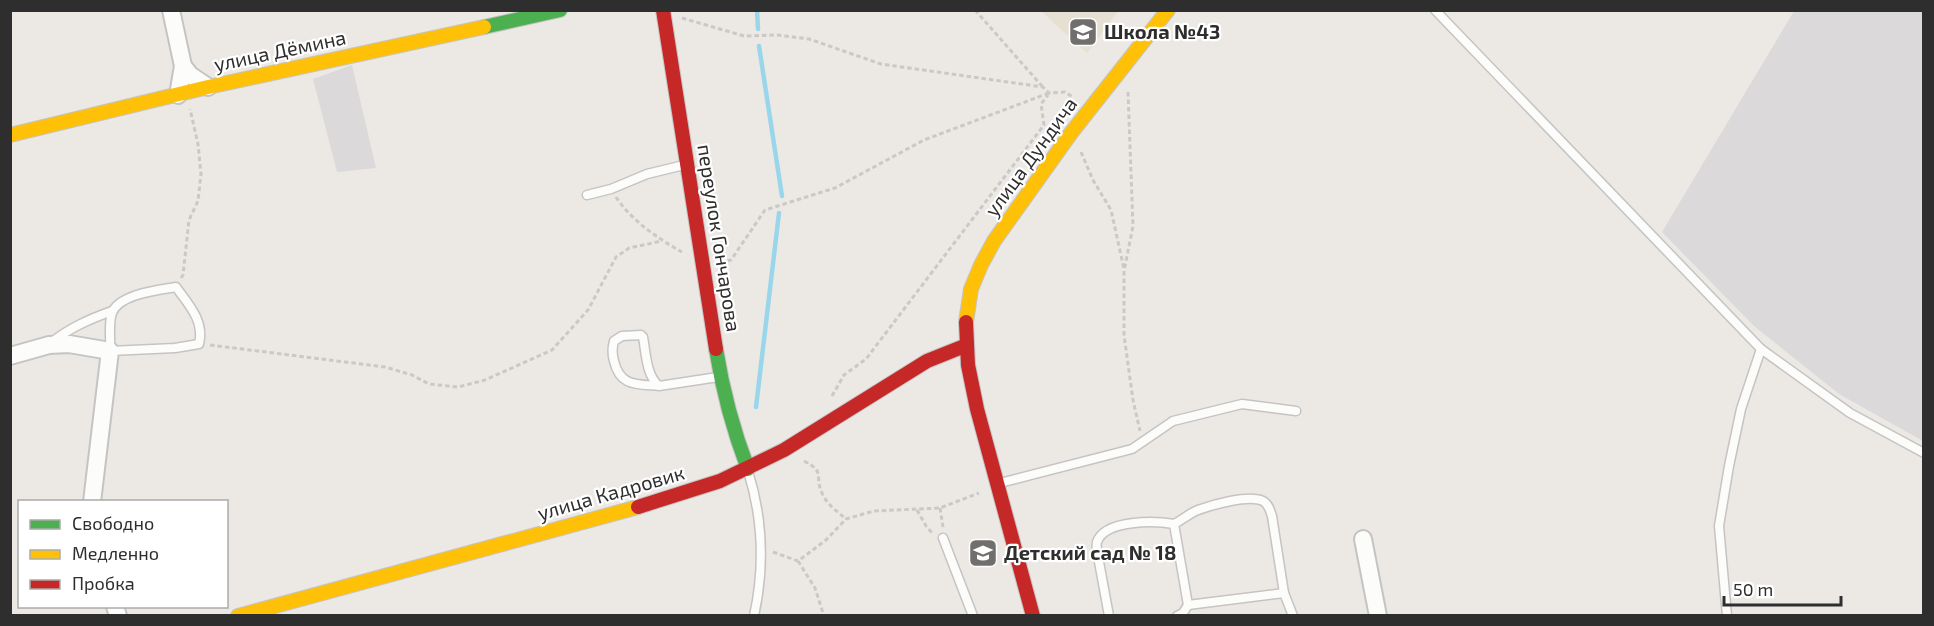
<svg xmlns="http://www.w3.org/2000/svg" width="1934" height="626" viewBox="0 0 1934 626" font-family="'Exo 2',sans-serif">
<style>
.industrial{fill:#dcd9db}
.education{fill:#e6e0d3}
.lines{fill:none;stroke-linecap:round;stroke-linejoin:round}
.stream{stroke:#99d6ec;stroke-width:4.5}
.lane-casing{stroke:#c5c4c5;stroke-width:11}
.street-casing{stroke:#c5c4c5;stroke-width:20}
.fast-casing{stroke:#c5c4c5;stroke-width:16}
.slow-casing{stroke:#c5c4c5;stroke-width:16}
.jam-casing{stroke:#c5c4c5;stroke-width:16}
.path{stroke:#c9c9c8;stroke-width:3;stroke-dasharray:4.5 3;stroke-linecap:butt}
.lane{stroke:#fcfcfb;stroke-width:8}
.street{stroke:#fcfcfb;stroke-width:16}
.fast{stroke:#4caf50;stroke-width:14}
.slow{stroke:#ffc107;stroke-width:14}
.jam{stroke:#c62828;stroke-width:14}
.labels{text-anchor:middle;stroke-width:4.5;stroke-linejoin:round;paint-order:stroke}
.poi-label{font-size:20px;font-weight:bold;fill:#2e2e2e;stroke:#fff;text-anchor:start}
.street-label{font-size:20px;fill:#2e2e2e;stroke:#fff}
</style>
<rect width="100%" height="100%" fill="#ece8e4"/>
<g class="industrial">
<polygon points="1794,11 1923,11 1923,441 1839,394 1754,326 1662,232"/>
<polygon points="352,65 376,168 337,172 313,79"/>
</g>
<polygon class="education" points="1041,11 1118,11 1087,53"/>
<g class="lines">
<g class="stream">
<polyline points="757,10 758,29"/>
<polyline points="759,46 782,196"/>
<polyline points="756,407 779,213"/>
</g>
<g class="lane-casing">
<g id="lane">
<polyline points="1435,10 1761,349 1850,413 1924,453"/>
<polyline points="587,195 611,189 647,174 684,165"/>
<path d="M176 287C188 304 205 321 199 344L175 348 110 351C111 339 108 324 112 313 119 294 158 290 176 287Z"/>
<path d="M52 342C71 327 90 319 112 311"/>
<path d="M659 386C637 384 620 387 614 361 612 354 612 348 614 341L622 336 641 335 643 337C646 353 646 375 659 386L718 377"/>
<path d="M748 471C763 519 765 566 754 616"/>
<polyline points="1000,483 1132,449 1173,421 1242,404 1296,411"/>
<polyline points="1174,524 1188,605 1183,613 1177,616"/>
<polyline points="943,538 973,616"/>
<polyline points="1188,605 1284,593"/>
<path d="M1109 616 1097 551C1097 548 1096 545 1097 542 1105 519 1156 521 1174 524 1182 520 1190 513 1198 510 1212 505 1249 494 1263 501 1269 504 1270 511 1272 516L1284 593 1293 616"/>
<polyline points="1727,616 1719,526 1729,466 1741,409 1761,349"/>
</g>
</g>
<g class="street-casing">
<g id="street">
<polyline points="171,10 183,66"/>
<polyline points="178,95 183,66 190,75 208,87"/>
<polyline points="10,356 49,345 69,344 110,351 92,502"/>
<polyline points="1363,539 1378,616"/>
<polyline points="115,606 118,616"/>
</g>
</g>
<g class="fast-casing">
<g id="fast">
<polyline points="484,27 560,10"/>
<path d="M716 349C723 393 732 427 748 469"/>
</g>
</g>
<g class="slow-casing">
<g id="slow">
<polyline points="10,135 208,87 484,27"/>
<polyline points="966,322 971,289 981,265 994,241 1071,133 1168,10"/>
<polyline points="238,616 638,507"/>
</g>
</g>
<g class="jam-casing">
<g id="jam">
<polyline points="663,10 716,349"/>
<polyline points="966,322 968,365 977,409 1033,616"/>
<polyline points="638,507 720,481 784,450 927,361 967,345"/>
</g>
</g>
<g class="path">
<polyline points="975,10 1042,86"/>
<polyline points="682,18 744,36 777,35 809,39 881,64 1043,87 1049,93 1065,92 1074,98"/>
<polyline points="1128,92 1133,226 1124,271 1124,335 1133,400 1140,431"/>
<polyline points="1081,152 1093,180 1111,210 1124,269"/>
<path d="M616 197C632 221 657 238 682 252"/>
<polyline points="720,262 731,260 765,210 835,188 924,140 1049,93"/>
<polyline points="181,278 183,275 189,220 198,201 201,174 198,144 190,109"/>
<polyline points="210,345 385,367 412,375 429,384 458,387 485,380 552,350 588,310 616,257 629,248 662,241"/>
<polyline points="832,396 844,375 866,359 1044,125 1041,104 1048,95"/>
<path d="M804 461C826 472 814 476 822 493 827 505 837 511 846 519"/>
<polyline points="940,508 943,527"/>
<polyline points="917,510 926,526 933,534"/>
<polyline points="773,552 798,561 826,540 846,519 874,511 940,508 979,493"/>
<polyline points="798,561 815,588 824,616"/>
</g>
<use href="#lane" class="lane"/>
<use href="#street" class="street"/>
<use href="#fast" class="fast"/>
<use href="#slow" class="slow"/>
<use href="#jam" class="jam"/>
</g>
<defs>
<g id="school-square" transform="scale(1.5)"><rect x="-9" y="-9" width="18" height="18" rx="4" fill="#706f6e" stroke="#fff"/><path d="M0-5L7-2L0 1L-7-2ZM-4 1L0 2.5L4 1V4Q0 6-4 4Z" fill="#fff"/></g>
</defs>
<g fill-rule="evenodd">
<use href="#school-square" x="1083" y="32"/>
<use href="#school-square" x="983" y="553"/>
</g>
<g class="labels">
<g class="poi-label">
<text x="1104" y="39">Школа №43</text>
<text x="1004" y="560">Детский сад № 18</text>
</g>
<g class="street-label">
<text transform="translate(280 51) rotate(-12)" y="7">улица Дёмина</text>
<text transform="translate(1031 157) rotate(-54)" y="7">улица Дундича</text>
<text transform="translate(719 238) rotate(81)" y="7">переулок Гончарова</text>
<text transform="translate(611 493) rotate(-16)" y="7">улица Кадровик</text>
</g>
</g>
<rect width="1934" height="626" fill="none" stroke="#2e2e2e" stroke-width="24"/>
<rect x="18" y="500" width="210" height="108" fill="#ffffff" stroke="#ababab" stroke-width="1.5"/>
<rect x="30" y="520" width="30" height="9" fill="#4caf50" stroke="#ababab" stroke-width="1.5"/>
<text x="72" y="530" font-size="18" fill="#2e2e2e">Свободно</text>
<rect x="30" y="550" width="30" height="9" fill="#ffc107" stroke="#ababab" stroke-width="1.5"/>
<text x="72" y="560" font-size="18" fill="#2e2e2e">Медленно</text>
<rect x="30" y="580" width="30" height="9" fill="#c62828" stroke="#ababab" stroke-width="1.5"/>
<text x="72" y="590" font-size="18" fill="#2e2e2e">Пробка</text>
<path d="M1724 596v9h117v-9" fill="none" stroke="#2e2e2e" stroke-width="3"/>
<text x="1733" y="596" font-size="18" fill="#2e2e2e" stroke="#ffffff" stroke-width="4.5" paint-order="stroke">50 m</text>
</svg>
